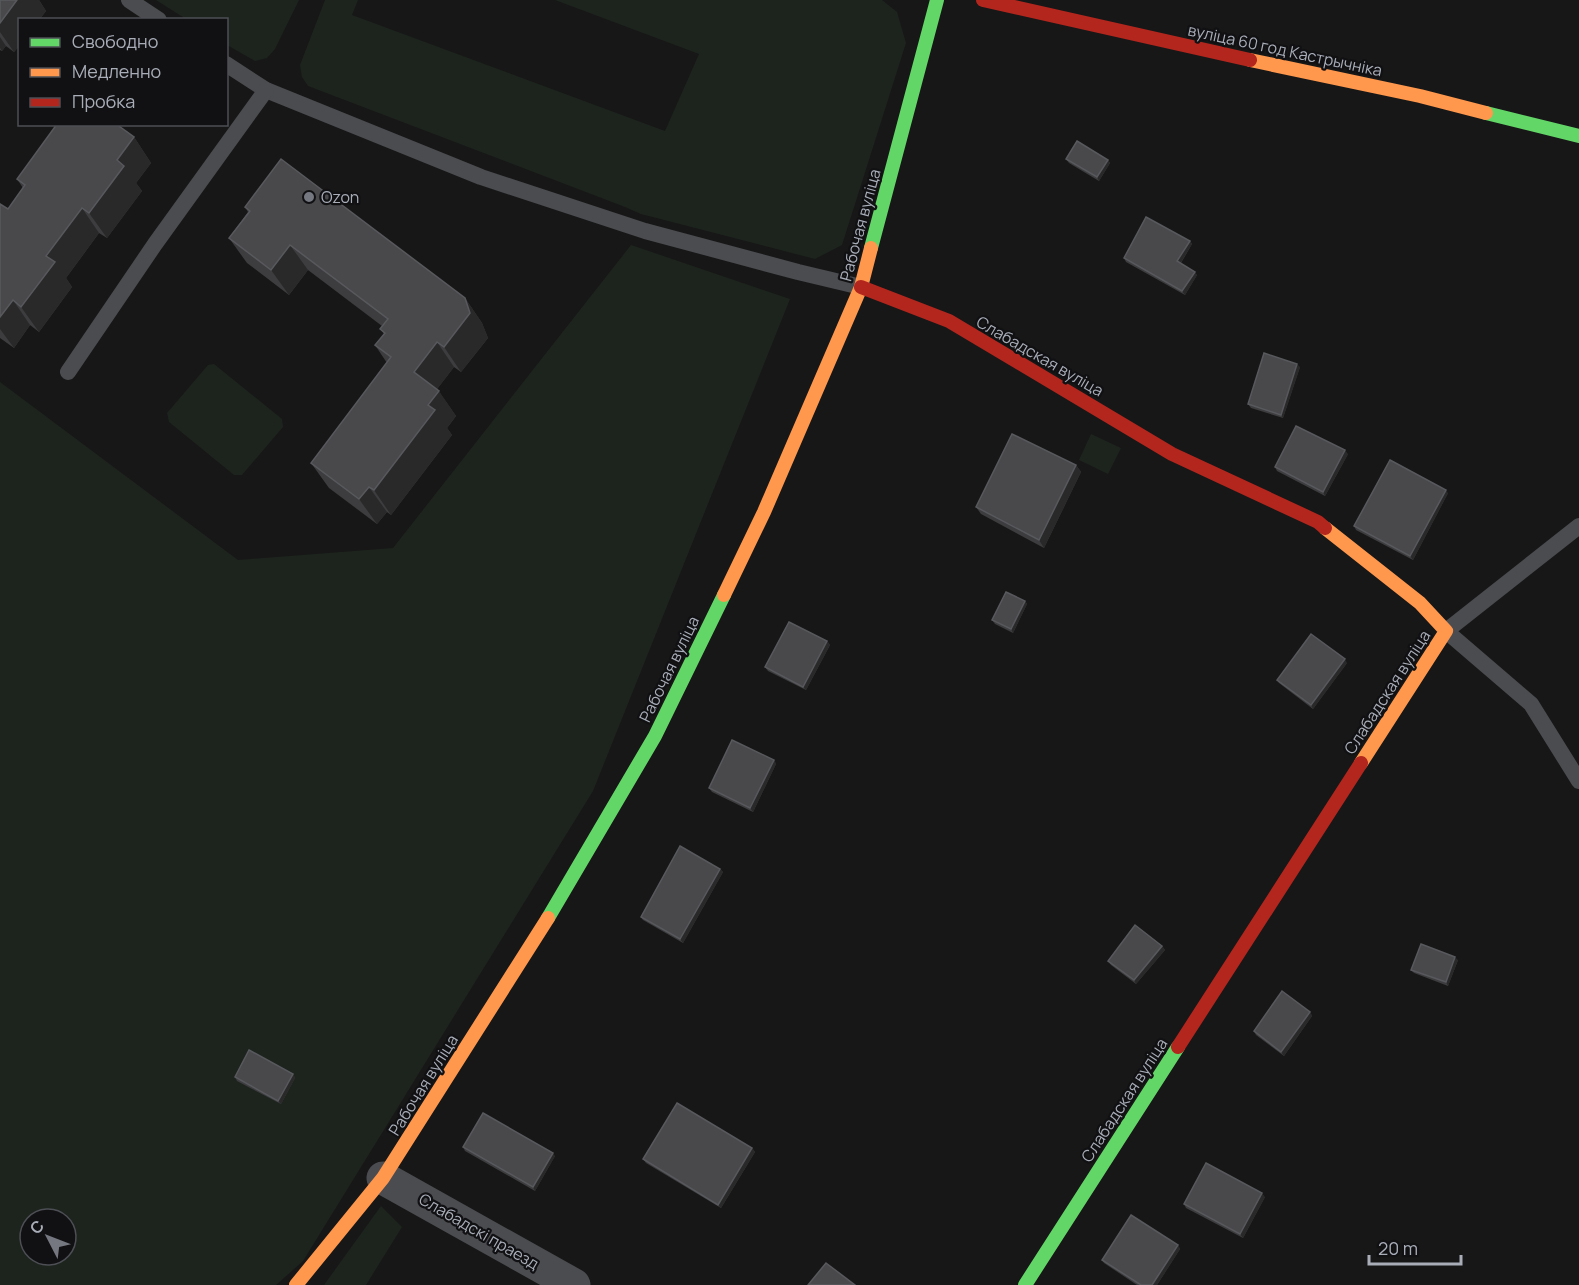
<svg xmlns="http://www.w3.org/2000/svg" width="1579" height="1285" viewBox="0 0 1579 1285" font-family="Manrope,sans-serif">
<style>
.green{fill:#1d241e;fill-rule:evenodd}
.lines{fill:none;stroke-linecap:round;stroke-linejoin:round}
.lane{stroke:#4b4c50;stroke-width:16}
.street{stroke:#4b4c50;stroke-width:33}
.fast{stroke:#63d668;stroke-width:14}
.slow{stroke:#ff974d;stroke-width:14}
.jam{stroke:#b3261e;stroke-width:14}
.wall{fill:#3d3d3f}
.shaded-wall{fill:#29292a}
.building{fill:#49494c;stroke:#58595d;stroke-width:1.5}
.poi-dot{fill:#757880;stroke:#111113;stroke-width:2}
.labels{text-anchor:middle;stroke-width:4.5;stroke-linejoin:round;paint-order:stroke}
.street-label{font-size:16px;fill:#a8adb8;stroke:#111113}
.poi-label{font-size:16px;fill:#a8adb8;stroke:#111113;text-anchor:start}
</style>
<rect width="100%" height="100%" fill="#171717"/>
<g class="green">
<polygon points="156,0 299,0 275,49 267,58 255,61 227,45 226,20 186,19"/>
<polygon points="325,0 358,0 352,15 665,131 699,54 555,0 882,0 897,12 906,43 842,245 815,259 641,214 625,207 308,86 302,77 300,65"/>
<path d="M631 245 790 299 593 791 303 1261 276 1285H0V382L238 560 393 548ZM30 1219H66V1255H30Z"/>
<polygon points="214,364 282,419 283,427 242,475 234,475 169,422 167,413 208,365"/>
<polygon points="1091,434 1121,448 1108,474 1079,460"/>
<polygon points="381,1206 402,1227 366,1285 324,1285"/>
</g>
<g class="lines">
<g class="lane">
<polyline points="129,0 159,20"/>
<polyline points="226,64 266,90 481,177 645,231 798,272 861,287"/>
<polyline points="68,372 155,244 266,90"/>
<polyline points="1579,526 1446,631 1531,704 1579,781"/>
</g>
<polyline class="street" points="383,1178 574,1285"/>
<g class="fast">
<polyline points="1486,113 1579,136"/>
<polyline points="871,248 937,0"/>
<polyline points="548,918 655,736 724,595"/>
<polyline points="1025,1285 1178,1047"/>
</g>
<g class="slow">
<polyline points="1250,60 1420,96 1486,113"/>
<polyline points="1325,528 1420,603 1446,631 1361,763"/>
<polyline points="724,595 764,512 861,287 871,248"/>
<polyline points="296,1285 383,1178 548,918"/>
</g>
<g class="jam">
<polyline points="983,0 1250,60"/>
<polyline points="861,287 949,321 1172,454 1318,522 1325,528"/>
<polyline points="1178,1047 1361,763"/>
</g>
</g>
<g class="wall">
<polygon points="0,0 39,0 46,11 39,20 20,20 20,45 14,52 6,46 2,51 0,50"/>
<polygon points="134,137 151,163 136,183 142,191 107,238 99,233 66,278 72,287 39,332 30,325 14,348 0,338 0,204 8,209 23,188 17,179"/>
<polygon points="1066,159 1108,160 1110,163 1099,181 1069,163"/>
<polygon points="245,207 465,298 482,323 488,338 461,372 454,367 437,389 456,416 447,428 452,435 391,515 387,512 377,524 329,488 311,463 387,363 375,345 384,334 380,329 382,326 308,270 289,295 247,263 229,238 248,212"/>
<polygon points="1190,241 1192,244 1181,263 1197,275 1185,295 1126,262 1124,258"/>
<polygon points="1300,367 1283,418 1251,408 1248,404"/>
<polygon points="1348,454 1325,496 1277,471 1275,467"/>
<polygon points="1076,465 1081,472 1044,548 981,514 976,507"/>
<polygon points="1448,493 1413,560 1356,530 1354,526"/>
<polygon points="1025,601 1027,604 1013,633 995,624 992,620"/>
<polygon points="827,641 830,645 806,690 768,671 765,667"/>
<polygon points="1347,663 1313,709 1279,683 1277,680"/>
<polygon points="774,760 776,764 753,812 712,792 709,788"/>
<polygon points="720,869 723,872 683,943 643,920 641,917"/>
<polygon points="1162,946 1165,950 1136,984 1111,965 1108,961"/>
<polygon points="1458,960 1448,986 1414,973 1411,970"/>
<polygon points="1310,1012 1312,1016 1284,1056 1256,1035 1254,1031"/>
<polygon points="293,1074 295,1078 281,1104 237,1081 235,1077"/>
<polygon points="463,1147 555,1156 535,1191 465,1151"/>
<polygon points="752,1148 755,1152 721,1208 646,1163 643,1159"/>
<polygon points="1265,1197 1243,1238 1186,1208 1184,1204"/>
<polygon points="1178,1245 1180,1249 1157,1285 1137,1285 1104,1263 1102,1260"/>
</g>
<g class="shaded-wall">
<polygon points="17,0 39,0 46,11 39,20 20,20 20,45 14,52 0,32 0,23"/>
<polygon points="0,37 6,46 2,51 0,48"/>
<polygon points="134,137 151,163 136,183 142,191 107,238 89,213 117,160"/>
<polygon points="1108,160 1110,163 1099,181 1097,177"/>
<polygon points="82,208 99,233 66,278 72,287 39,332 21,307 46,256"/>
<polygon points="1190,241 1192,244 1180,264 1177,261"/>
<polygon points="290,245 308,270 289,295 271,270"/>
<polygon points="1195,272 1197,275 1185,295 1182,291"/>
<polygon points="465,298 482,323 488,338 461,372 444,347"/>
<polygon points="13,300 30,325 14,348 0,329 0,317"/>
<polygon points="437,342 454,367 431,397 414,372"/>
<polygon points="1297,364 1300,367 1283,418 1281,415"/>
<polygon points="439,391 456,416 447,428 452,435 391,515 374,490 428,405"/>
<polygon points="1345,450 1348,454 1325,496 1323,492"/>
<polygon points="1076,465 1081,472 1044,548 1039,540"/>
<polygon points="369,487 387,512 377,524 359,499"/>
<polygon points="1446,490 1448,493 1413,560 1410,556"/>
<polygon points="1025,601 1027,604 1013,633 1011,629"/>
<polygon points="827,641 830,645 806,690 803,687"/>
<polygon points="1345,659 1347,663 1313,709 1311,705"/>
<polygon points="774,760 776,764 753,812 750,808"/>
<polygon points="720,869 723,872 683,943 680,939"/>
<polygon points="1162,946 1165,950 1136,984 1134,980"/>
<polygon points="1455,957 1458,960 1448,986 1446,982"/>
<polygon points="1310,1012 1312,1016 1284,1056 1281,1052"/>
<polygon points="293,1074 295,1078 281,1104 278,1101"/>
<polygon points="752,1148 755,1152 721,1208 718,1205"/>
<polygon points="553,1153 555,1156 535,1191 533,1187"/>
<polygon points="1262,1193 1265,1197 1243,1238 1240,1234"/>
<polygon points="1178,1245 1180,1249 1157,1285 1152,1285"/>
</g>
<g class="building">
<polygon points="0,0 17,0 0,23"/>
<polygon points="57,124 116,124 134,137 117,160 124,166 89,213 82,208 46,256 55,262 21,307 13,300 0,317 0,204 8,209 25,185 17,179"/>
<polygon points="1077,141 1108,160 1097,177 1066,159"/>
<polygon points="281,159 465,298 470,313 444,347 437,342 414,372 439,391 428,405 435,410 374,490 369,487 359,499 311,463 391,357 375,345 385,333 380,329 388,319 290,245 271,270 229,238 250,211 245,207"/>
<polygon points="1146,217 1190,241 1177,261 1195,272 1182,291 1124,258"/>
<polygon points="1264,353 1297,364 1281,415 1248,404"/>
<polygon points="1296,426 1345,450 1323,492 1275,467"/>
<polygon points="1012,434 1076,465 1039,540 976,507"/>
<polygon points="1390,460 1446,490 1410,556 1354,526"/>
<polygon points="1006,592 1025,601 1011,629 992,620"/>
<polygon points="789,622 827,641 803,687 765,667"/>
<polygon points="1311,634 1345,659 1311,705 1277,680"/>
<polygon points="732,740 774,760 750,808 709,788"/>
<polygon points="680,846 720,869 680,939 641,917"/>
<polygon points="1135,925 1162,946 1134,980 1108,961"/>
<polygon points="1421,944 1455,957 1446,982 1411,970"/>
<polygon points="1282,991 1310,1012 1281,1052 1254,1031"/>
<polygon points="249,1050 293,1074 278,1101 235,1077"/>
<polygon points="677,1103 752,1148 718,1205 643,1159"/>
<polygon points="483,1113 553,1153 533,1187 463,1147"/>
<polygon points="1206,1163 1262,1193 1240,1234 1184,1204"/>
<polygon points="1131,1215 1178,1245 1152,1285 1141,1285 1102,1260"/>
<polygon points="826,1263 855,1285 808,1285"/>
</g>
<circle class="poi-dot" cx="309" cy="197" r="6"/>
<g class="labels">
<g class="street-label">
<text transform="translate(1285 50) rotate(12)" y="6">вуліца 60 год Кастрычніка</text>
<text transform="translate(860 225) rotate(-75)" y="6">Рабочая вуліца</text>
<text transform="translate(1040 356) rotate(30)" y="6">Слабадская вуліца</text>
<text transform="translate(669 669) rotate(-64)" y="6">Рабочая вуліца</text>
<text transform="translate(1387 692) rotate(-57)" y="6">Слабадская вуліца</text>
<text transform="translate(423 1085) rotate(-58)" y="6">Рабочая вуліца</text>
<text transform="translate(1124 1100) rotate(-57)" y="6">Слабадская вуліца</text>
<text transform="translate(479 1231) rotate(30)" y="6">Слабадскі праезд</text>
</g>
<g class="poi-label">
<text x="321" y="203">Ozon</text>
</g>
</g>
<rect x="18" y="18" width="210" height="108" fill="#111113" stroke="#4d4f55" stroke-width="1.5"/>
<rect x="30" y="38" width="30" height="9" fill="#63d668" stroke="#4d4f55" stroke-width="1.5"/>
<text x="72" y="48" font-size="18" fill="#a8adb8">Свободно</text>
<rect x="30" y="68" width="30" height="9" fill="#ff974d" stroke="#4d4f55" stroke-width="1.5"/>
<text x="72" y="78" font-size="18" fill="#a8adb8">Медленно</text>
<rect x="30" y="98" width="30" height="9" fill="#b3261e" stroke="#4d4f55" stroke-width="1.5"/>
<text x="72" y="108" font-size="18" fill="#a8adb8">Пробка</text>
<g transform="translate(48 1237) rotate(312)"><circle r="28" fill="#111113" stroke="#4d4f55" stroke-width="1.5"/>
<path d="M0-4.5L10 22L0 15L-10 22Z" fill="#757880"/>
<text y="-9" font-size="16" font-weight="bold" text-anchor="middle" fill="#a8adb8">С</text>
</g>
<path d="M1369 1255v9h92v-9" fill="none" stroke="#a8adb8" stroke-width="3"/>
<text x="1378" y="1255" font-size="18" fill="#a8adb8" stroke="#111113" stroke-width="4.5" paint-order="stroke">20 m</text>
</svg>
